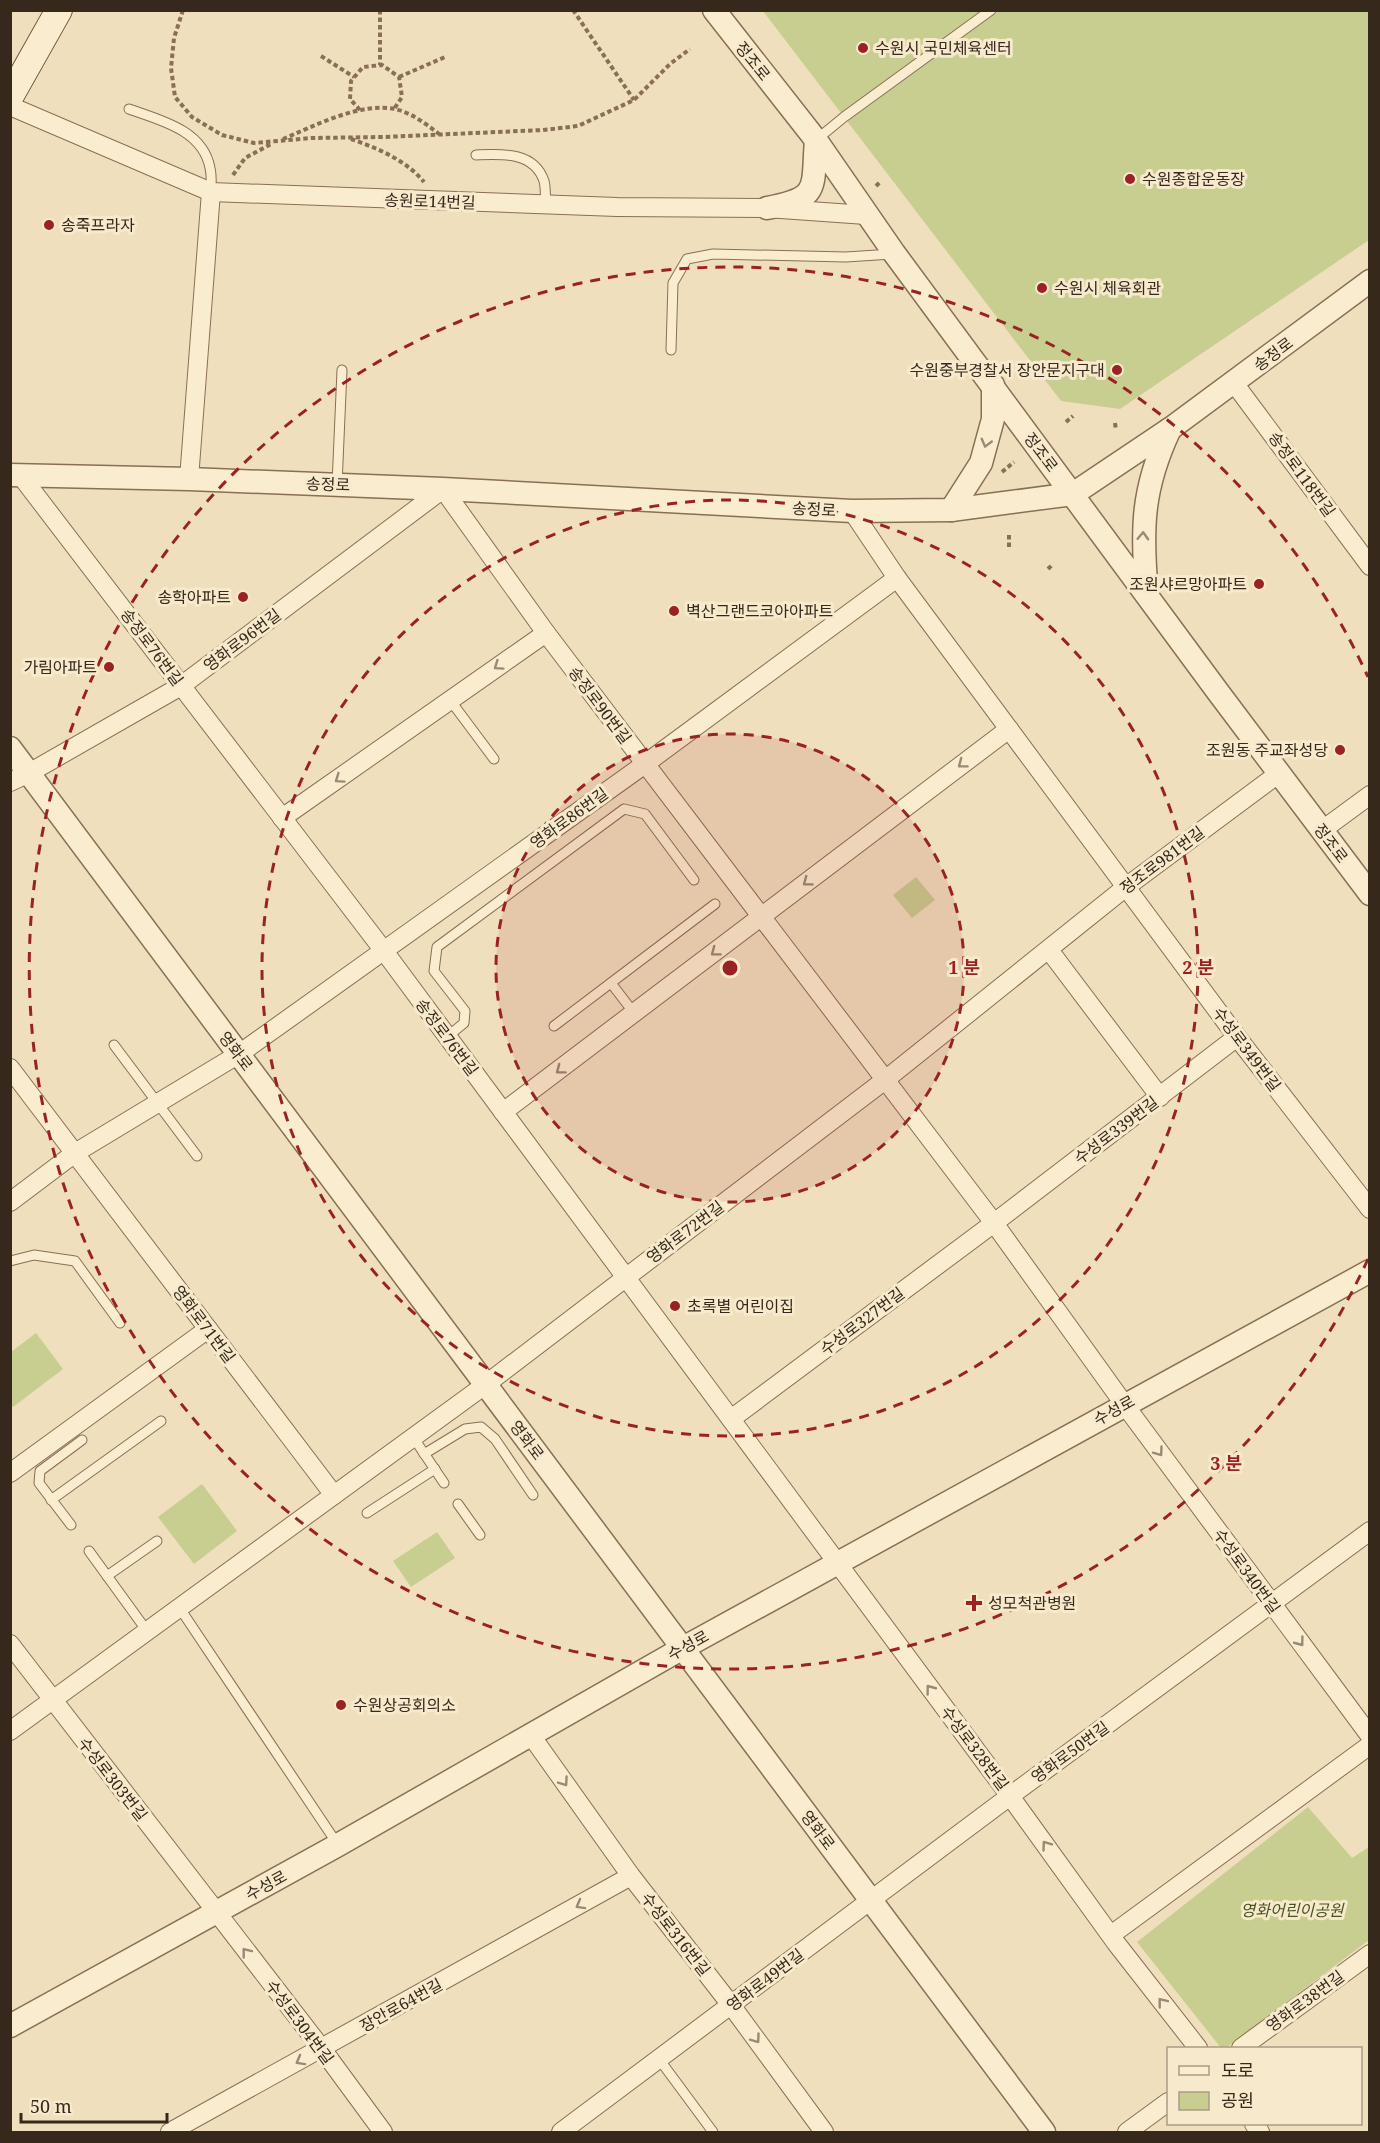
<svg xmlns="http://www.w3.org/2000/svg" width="1380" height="2143" viewBox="0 0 1380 2143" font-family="'Noto Serif','Noto Sans KR',serif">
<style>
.green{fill:#c8ce90}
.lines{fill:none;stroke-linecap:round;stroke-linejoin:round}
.service-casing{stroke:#886f55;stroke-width:11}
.minor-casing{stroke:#886f55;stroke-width:20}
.tertiary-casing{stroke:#886f55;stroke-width:25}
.secondary-casing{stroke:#695038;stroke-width:28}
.path{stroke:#886f55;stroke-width:4;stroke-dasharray:4.5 3;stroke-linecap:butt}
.service{stroke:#faedcf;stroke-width:9}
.minor{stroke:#faedcf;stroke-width:18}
.tertiary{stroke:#faedcf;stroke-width:22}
.secondary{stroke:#faedcf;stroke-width:26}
.oneway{stroke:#988a75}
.ring{fill:none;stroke:#9a2225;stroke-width:3;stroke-dasharray:10 8}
.poi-dot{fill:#9a2225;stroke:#f7eacc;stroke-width:2}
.labels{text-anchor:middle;stroke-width:6;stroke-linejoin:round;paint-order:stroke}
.poi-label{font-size:16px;fill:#36281b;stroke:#f7eacc;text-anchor:start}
.street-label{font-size:16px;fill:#36281b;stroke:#f7eacc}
.park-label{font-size:16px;font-style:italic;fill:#485420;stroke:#f7eacc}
.centre{fill:#9a2225;stroke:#f7eacc;stroke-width:3}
.ring-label{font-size:18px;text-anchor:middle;font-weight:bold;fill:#9a2225;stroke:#f7eacc;stroke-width:6;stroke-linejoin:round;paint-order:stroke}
</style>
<rect width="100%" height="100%" fill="#f0dfbc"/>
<g class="green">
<polygon points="763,11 1369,11 1369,240 1120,409 1061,401"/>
<polygon points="916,877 935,900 912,918 893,895"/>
<polygon points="36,1333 63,1369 13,1407 10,1403 11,1352"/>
<polygon points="202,1484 237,1531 194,1564 158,1517"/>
<polygon points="437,1532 455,1558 411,1587 393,1561"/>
<polygon points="1308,1807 1352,1858 1369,1847 1369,1940 1226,2048 1221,2048 1137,1942"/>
</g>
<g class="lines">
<g class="service-casing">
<g id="service">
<path d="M129 109C160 120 203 130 210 168 212 176 211 184 211 192"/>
<polyline points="816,140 844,117 991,10"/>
<path d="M476 155C501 154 534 151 544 181 546 188 545 198 546 205"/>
<polyline points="671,350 673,283 687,259 713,254 846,257 892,254"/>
<polyline points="337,485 342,370"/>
<polyline points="450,700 494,759"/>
<polyline points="611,983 634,1013"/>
<polyline points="554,1026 715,904"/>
<polyline points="447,1037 464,1023 465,1011 434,971 437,947 624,809 645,814 694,880"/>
<polyline points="114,1045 197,1156"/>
<polyline points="10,1261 34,1255 75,1261 120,1323"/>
<polyline points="413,1437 444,1483"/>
<polyline points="424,1454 465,1429 481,1427 495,1439 533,1495"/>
<polyline points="51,1500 161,1421"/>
<polyline points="458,1504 480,1535"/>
<polyline points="367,1513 435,1469"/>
<polyline points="71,1525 39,1483 40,1471 82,1440"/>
<polyline points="89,1551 147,1631"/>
<polyline points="107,1576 157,1541"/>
<polyline points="179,1607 338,1845"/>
<polyline points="659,2059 713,2132"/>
</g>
</g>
<g class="minor-casing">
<g id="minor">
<polyline points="10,106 211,192 617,207 767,208 866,215"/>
<polyline points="1234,383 1370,566"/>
<polyline points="21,476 384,951 1010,1796 1116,1943 1198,2048"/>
<polyline points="189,479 211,192"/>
<polyline points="852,511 897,578 1237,1037 1370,1209"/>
<polyline points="10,782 29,773 181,686 443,489 546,633 994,1223 1124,1404 1370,1736"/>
<polyline points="282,818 546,633"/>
<polyline points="1321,831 1370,795"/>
<polyline points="1049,950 1160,1097"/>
<polyline points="10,1068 334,1495"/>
<polyline points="503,1112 1009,729"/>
<polyline points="10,1202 75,1153 239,1054 645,764 897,578"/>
<polyline points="731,1419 994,1223 1237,1037"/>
<polyline points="10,1473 208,1329"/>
<polyline points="10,1644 322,2049 383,2132"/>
<polyline points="10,1731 485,1385 885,1080 1126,887 1278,774"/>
<polyline points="530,1734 631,1876 731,2005 824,2132"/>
<polyline points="1111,1935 1370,1745"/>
<polyline points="1241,2048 1370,1954"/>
<polyline points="1254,2124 1260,2132"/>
<polyline points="170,2132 631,1876"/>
<polyline points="561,2132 1010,1796 1370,1531"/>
<polyline points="1127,2132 1168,2102"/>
</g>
</g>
<g class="tertiary-casing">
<g id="tertiary">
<polyline points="714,10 816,140 894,253 1218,692 1370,894"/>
<path d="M767 208C821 198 812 189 816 140"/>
<polyline points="10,475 189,479 443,489 852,511 951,510 1073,494 1170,429 1370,281"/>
<polyline points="951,510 981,463 993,419 993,385"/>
<path d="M1147 594C1141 529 1142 488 1170 429"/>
<polyline points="10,748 1044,2132"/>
<polyline points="10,2026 338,1845 683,1648 1370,1271"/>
</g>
</g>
<g class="secondary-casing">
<polyline id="secondary" points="10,97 59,10"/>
</g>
<g class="path">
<polyline points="183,10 174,38 171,68 175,97 192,117 222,135 254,143 312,138 384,137 543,130 578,126 634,100 670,64 690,49"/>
<polyline points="380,10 380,65"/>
<polyline points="573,10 634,100"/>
<polyline points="321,56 354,77"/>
<polyline points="399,77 445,57"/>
<polyline points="360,110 350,99 351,81 363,67 382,65 399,77 402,97 394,109"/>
<path d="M283 139C314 126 360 102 395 109 412 113 426 124 439 134"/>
<path d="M351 139C377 148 406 160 424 182"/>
<polyline points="233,175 245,158 273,143"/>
<polyline points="876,186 881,181"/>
<polyline points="1066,422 1073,416"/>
<polyline points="1115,423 1116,430"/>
<polyline points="1002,472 1014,462"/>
<polyline points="1009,547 1009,534"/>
<polyline points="1048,569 1053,564"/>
</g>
<use href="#service" class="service"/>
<use href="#minor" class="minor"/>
<use href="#tertiary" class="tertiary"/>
<use href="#secondary" class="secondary"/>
</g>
<defs><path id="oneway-chevron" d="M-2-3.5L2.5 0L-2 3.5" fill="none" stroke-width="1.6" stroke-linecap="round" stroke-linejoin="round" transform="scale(1.5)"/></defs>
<g class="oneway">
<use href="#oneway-chevron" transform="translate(986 443) rotate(105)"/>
<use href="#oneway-chevron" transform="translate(1143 536) rotate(-88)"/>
<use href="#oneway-chevron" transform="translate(498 666) rotate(145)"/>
<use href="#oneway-chevron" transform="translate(962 764) rotate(143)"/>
<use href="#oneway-chevron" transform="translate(339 779) rotate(145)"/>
<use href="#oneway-chevron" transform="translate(807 882) rotate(143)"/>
<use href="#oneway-chevron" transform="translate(715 952) rotate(143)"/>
<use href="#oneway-chevron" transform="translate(560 1070) rotate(143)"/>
<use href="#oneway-chevron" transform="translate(1159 1452) rotate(54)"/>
<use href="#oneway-chevron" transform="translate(1300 1642) rotate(53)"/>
<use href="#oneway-chevron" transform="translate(930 1689) rotate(-127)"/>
<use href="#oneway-chevron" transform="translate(564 1782) rotate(55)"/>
<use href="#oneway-chevron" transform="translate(1046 1845) rotate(-126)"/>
<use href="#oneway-chevron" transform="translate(580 1905) rotate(151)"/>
<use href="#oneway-chevron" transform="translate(246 1952) rotate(-128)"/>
<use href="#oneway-chevron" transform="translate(1162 2002) rotate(-128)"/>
<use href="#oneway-chevron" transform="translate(756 2039) rotate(54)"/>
<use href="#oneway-chevron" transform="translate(300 2061) rotate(151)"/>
</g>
<circle cx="730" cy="968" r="234" fill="#9a2225" fill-opacity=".12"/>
<g class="ring">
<circle cx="730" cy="968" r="234"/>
<circle cx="730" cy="968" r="468"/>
<path d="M1368 1259A701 701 0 1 1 1368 677"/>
</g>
<g class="poi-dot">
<circle cx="863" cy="48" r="6"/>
<circle cx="1130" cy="179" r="6"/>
<circle cx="49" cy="225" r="6"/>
<circle cx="1042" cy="288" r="6"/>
<circle cx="1117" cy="370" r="6"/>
<circle cx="1259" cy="584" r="6"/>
<circle cx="243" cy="597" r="6"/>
<circle cx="674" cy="611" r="6"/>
<circle cx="109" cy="667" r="6"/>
<circle cx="1340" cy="750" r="6"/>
<circle cx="675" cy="1306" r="6"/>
<path d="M971 1594h6v6h6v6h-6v6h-6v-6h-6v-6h6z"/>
<circle cx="341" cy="1705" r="6"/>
</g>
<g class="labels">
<g class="poi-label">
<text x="875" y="54">수원시 국민체육센터</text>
<text x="1142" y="185">수원종합운동장</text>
<text x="61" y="231">송죽프라자</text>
<text x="1054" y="294">수원시 체육회관</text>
<text x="1105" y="376" text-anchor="end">수원중부경찰서 장안문지구대</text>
<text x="1247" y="590" text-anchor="end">조원샤르망아파트</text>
<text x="231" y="603" text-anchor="end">송학아파트</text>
<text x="686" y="617">벽산그랜드코아아파트</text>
<text x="97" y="673" text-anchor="end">가림아파트</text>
<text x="1328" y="756" text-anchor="end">조원동 주교좌성당</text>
<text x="687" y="1312">초록별 어린이집</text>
<text x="988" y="1609">성모척관병원</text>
<text x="353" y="1711">수원상공회의소</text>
</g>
<g class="street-label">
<text transform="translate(753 61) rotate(51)" y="6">정조로</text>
<text transform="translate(430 201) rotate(2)" y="6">송원로14번길</text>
<text transform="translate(1273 354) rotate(-37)" y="6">송정로</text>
<text transform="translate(1041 452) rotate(53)" y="6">정조로</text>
<text transform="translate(1302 474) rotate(54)" y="6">송정로118번길</text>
<text transform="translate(328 484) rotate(2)" y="6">송정로</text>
<text transform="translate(814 509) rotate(3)" y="6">송정로</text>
<text transform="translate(242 640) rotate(-37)" y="6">영화로96번길</text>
<text transform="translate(152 647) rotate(53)" y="6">송정로76번길</text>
<text transform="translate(600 705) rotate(53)" y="6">송정로90번길</text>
<text transform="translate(569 818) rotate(-36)" y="6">영화로86번길</text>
<text transform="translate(1331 843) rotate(53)" y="6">정조로</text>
<text transform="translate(1162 860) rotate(-37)" y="6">정조로981번길</text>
<text transform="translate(447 1037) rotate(53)" y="6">송정로76번길</text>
<text transform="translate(1247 1049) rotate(53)" y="6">수성로349번길</text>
<text transform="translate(236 1051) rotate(53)" y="6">영화로</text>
<text transform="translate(1116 1130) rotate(-37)" y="6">수성로339번길</text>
<text transform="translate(685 1232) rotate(-37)" y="6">영화로72번길</text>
<text transform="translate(862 1321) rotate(-37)" y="6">수성로327번길</text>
<text transform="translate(204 1324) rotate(53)" y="6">영화로71번길</text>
<text transform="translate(1114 1410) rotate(-29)" y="6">수성로</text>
<text transform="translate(527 1440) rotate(53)" y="6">영화로</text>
<text transform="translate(1247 1571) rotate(54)" y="6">수성로340번길</text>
<text transform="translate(688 1645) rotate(-29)" y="6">수성로</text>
<text transform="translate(975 1748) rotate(53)" y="6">수성로328번길</text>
<text transform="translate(1070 1752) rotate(-36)" y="6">영화로50번길</text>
<text transform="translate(113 1779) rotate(52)" y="6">수성로303번길</text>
<text transform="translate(818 1830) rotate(53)" y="6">영화로</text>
<text transform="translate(266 1885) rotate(-29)" y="6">수성로</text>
<text transform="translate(676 1934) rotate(52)" y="6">수성로316번길</text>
<text transform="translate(765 1980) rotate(-37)" y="6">영화로49번길</text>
<text transform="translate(1305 2001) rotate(-36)" y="6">영화로38번길</text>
<text transform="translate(401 2005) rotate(-29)" y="6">장안로64번길</text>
<text transform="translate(300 2022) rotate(53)" y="6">수성로304번길</text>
</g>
<g class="park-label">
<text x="1292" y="1916">영화어린이공원</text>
</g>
</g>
<circle cx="730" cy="968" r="9" class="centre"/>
<g class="ring-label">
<text x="964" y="974">1 분</text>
<text x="1198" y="974">2 분</text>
<text x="1226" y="1470">3 분</text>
</g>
<rect width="1380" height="2143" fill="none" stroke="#36281b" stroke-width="24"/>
<rect x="1167" y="2047" width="195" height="78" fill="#f7eacc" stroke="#aa9c85" stroke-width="1.5"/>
<rect x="1179" y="2066" width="30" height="9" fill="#faedcf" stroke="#aa9c85" stroke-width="1.5"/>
<text x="1221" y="2077" font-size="18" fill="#36281b">도로</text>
<rect x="1179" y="2092" width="30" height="18" fill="#c8ce90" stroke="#aa9c85" stroke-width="1.5"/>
<text x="1221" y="2107" font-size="18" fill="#36281b">공원</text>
<path d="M21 2113v9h146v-9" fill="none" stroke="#36281b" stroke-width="3"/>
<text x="30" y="2113" font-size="18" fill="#36281b" stroke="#f7eacc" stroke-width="4.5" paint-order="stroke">50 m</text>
</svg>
